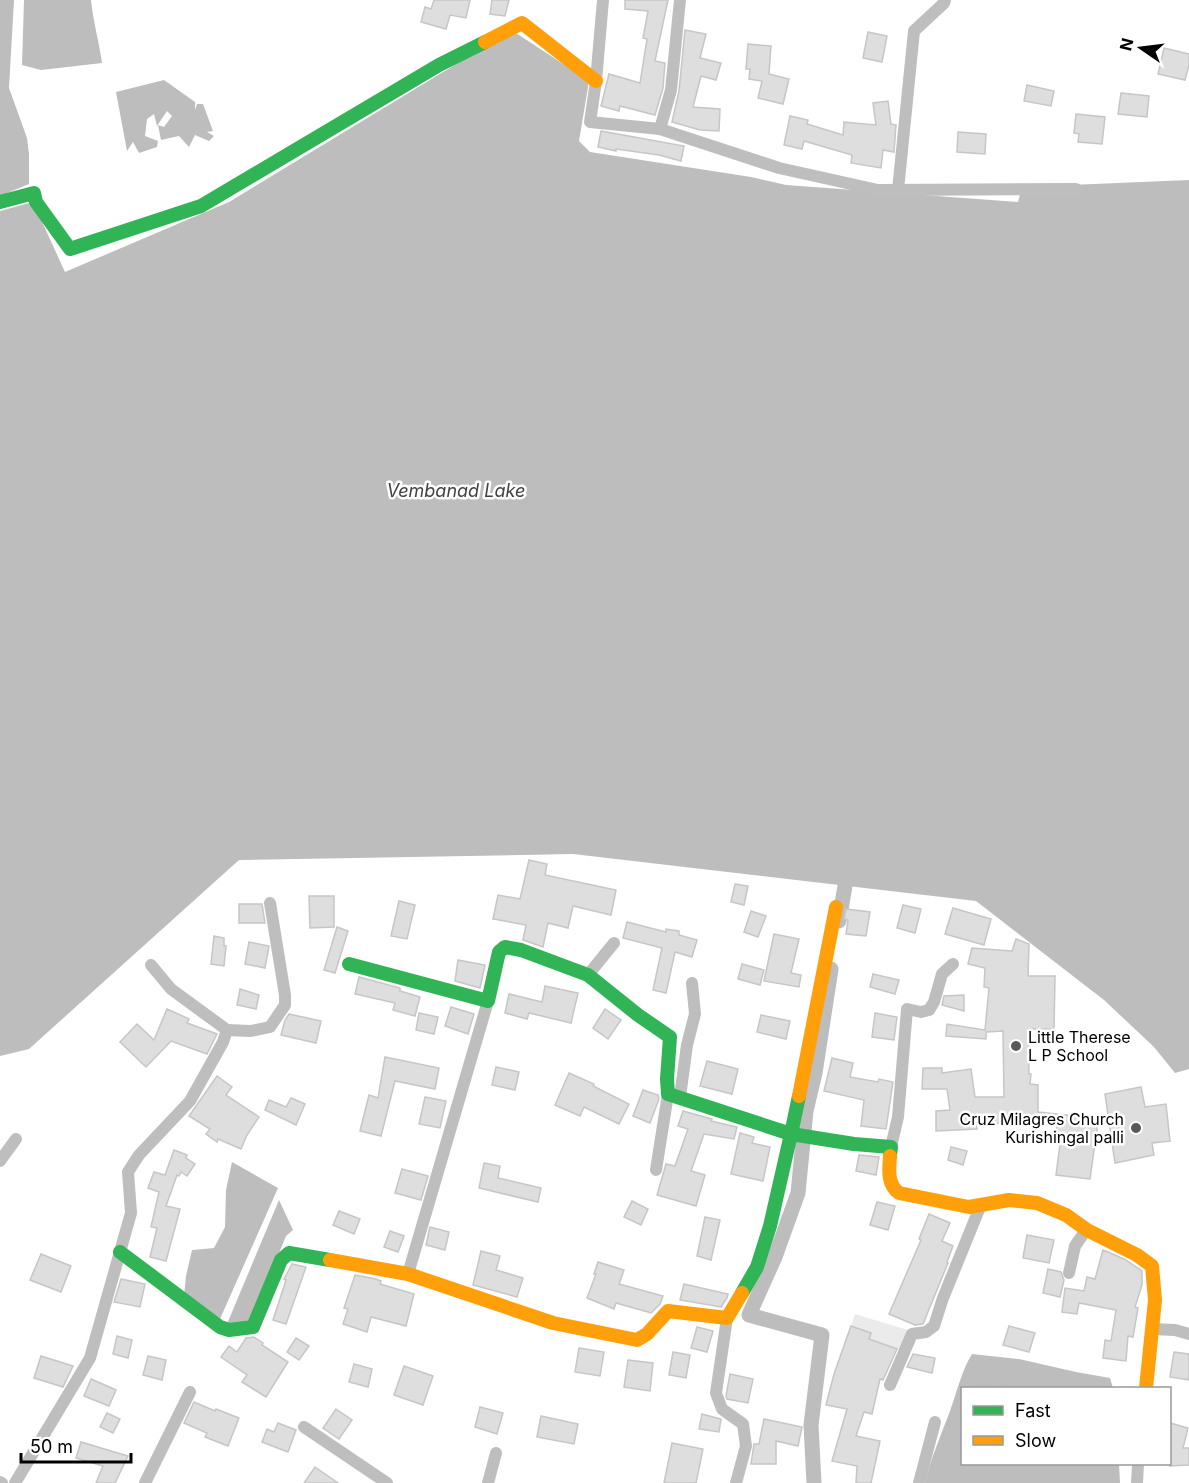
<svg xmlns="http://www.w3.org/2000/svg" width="1189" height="1483" viewBox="0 0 1189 1483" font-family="Inter,sans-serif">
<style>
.green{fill:#ebebeb}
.water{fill:#bdbdbd}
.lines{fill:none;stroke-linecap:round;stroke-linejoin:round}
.canal{stroke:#bdbdbd;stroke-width:15}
.building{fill:#dedede;stroke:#c6c6c6;stroke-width:1.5}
.street{stroke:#bebebe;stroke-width:12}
.fast{stroke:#30b455;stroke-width:14}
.slow{stroke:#ff9f0a;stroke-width:14}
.poi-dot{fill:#595959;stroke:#fff;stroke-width:2}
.labels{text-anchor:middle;stroke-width:5;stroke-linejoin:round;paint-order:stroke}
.poi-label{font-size:16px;fill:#000;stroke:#fff;text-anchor:start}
.water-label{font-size:18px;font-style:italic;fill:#424242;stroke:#fff}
</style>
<rect width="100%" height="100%" fill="#fff"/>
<polygon class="green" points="855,1314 911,1331 901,1350 883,1344 879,1354 865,1349 870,1333 851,1326"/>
<g class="water">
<polygon points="0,0 14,0 9,88 27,138 29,154 29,184 0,196"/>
<path d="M24 0H91C93 21 99 41 102 63L41 70 22 65Z"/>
<polygon points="516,33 589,81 579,141 590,152 751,177 786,185 1018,202 1022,187 1189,180 1189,1069 1175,1073 1154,1047 1104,1000 976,901 573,854 239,860 29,1049 0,1056 0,211 33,202 65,272 229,202 458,63"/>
<polygon points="164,80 195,102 195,110 197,104 203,104 213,131 207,132 214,136 209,141 195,135 189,147 179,136 161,140 158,125 164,127 172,116 167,111 157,126 154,114 147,119 145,136 158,141 157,147 139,153 133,142 127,151 116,92"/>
<polygon points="232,1162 278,1188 220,1319 184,1296 186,1276 192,1250 214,1248 225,1227 226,1190"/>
<polygon points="279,1200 293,1230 286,1236 251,1322 227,1324"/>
<path d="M972 1354 1019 1359 1076 1372 1110 1378 1113 1388H962V1464H1119L1120 1483H925C931 1458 941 1435 950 1411 957 1392 961 1372 972 1354Z"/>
</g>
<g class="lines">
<g class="canal">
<polyline points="839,921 845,886"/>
<polyline points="814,1483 811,1425 822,1335 749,1315 775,1257 798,1193 806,1111 815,1073 831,969"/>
</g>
</g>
<g class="building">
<polygon points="434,0 470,0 466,18 450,15 446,29 421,22 425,7 431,9"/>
<polygon points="492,0 509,0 505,16 490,14"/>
<polygon points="625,0 668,0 655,61 665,63 663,88 655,115 620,106 619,111 601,106 609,74 640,83 647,39 643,38 648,11 625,9"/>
<polygon points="685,30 706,34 700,58 721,63 716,80 701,76 693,107 720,109 719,131 700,130 672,122 679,91"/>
<polygon points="868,32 887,36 882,62 863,58"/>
<polygon points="748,44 771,46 769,74 789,79 783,104 758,98 762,81 749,79 750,69 746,69"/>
<polygon points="1164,48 1189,54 1189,65 1185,80 1158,74"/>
<polygon points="1027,85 1054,91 1051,106 1024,101"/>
<polygon points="1121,93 1149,96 1147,117 1118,114"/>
<polygon points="888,101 891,124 896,125 894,152 883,150 881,168 851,163 852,155 804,141 802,149 784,145 790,116 808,120 807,124 843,135 844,122 876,125 873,103"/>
<polygon points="1076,114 1105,117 1102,144 1078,142 1079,134 1074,133"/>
<polygon points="601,131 684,146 681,161 659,155 616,149 616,151 598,147"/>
<polygon points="958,132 986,134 985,154 957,152"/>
<polygon points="529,860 547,864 545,875 616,890 611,915 573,906 568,928 548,923 543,947 523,940 526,925 493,919 498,895 520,899"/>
<polygon points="735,884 748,886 744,905 731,902"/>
<polygon points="309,896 334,896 334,927 310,928"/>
<polygon points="399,901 415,905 407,939 391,936"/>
<polygon points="239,904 262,904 265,923 239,923"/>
<polygon points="903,905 921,909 915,933 897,928"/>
<polygon points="953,908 991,919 984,945 945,934"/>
<polygon points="846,909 870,912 866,936 846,934 848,920 844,919"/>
<polygon points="751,911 766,916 758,937 744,932"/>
<polygon points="627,922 666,932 666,929 679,931 679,935 697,940 692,957 675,952 666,993 653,990 662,948 623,938"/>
<polygon points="337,927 348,931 335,973 324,970"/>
<polygon points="774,934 799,939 791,973 801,975 799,987 764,981"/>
<polygon points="214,936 224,938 224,946 226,946 224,966 211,964"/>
<polygon points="1016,939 1029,944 1028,976 1055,976 1054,1029 1028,1029 1029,1074 1031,1074 1030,1084 1038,1085 1038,1112 1085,1117 1099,1115 1090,1179 1056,1175 1060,1144 1055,1143 1057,1124 976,1123 977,1129 936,1131 936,1111 950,1110 947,1089 922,1089 923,1068 942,1068 942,1073 971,1069 975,1097 1004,1097 1003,1031 986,1032 986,1039 946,1036 947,1024 985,1030 989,988 984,987 985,968 968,964 972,948 1012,951"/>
<polygon points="249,942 269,946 265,968 245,964"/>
<polygon points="458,960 485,965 480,988 455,981"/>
<polygon points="742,964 764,970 760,985 738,979"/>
<polygon points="873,974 899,980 895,994 870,987"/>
<polygon points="359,977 400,988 400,991 420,997 415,1016 393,1010 395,1003 355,994"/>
<polygon points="545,986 578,993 571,1023 529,1013 527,1019 505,1013 509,994 542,1002"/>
<polygon points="240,989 259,995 256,1009 237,1005"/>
<polygon points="964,995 964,1011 942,1005 944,996"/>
<polygon points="451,1007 474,1014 468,1034 445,1026"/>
<polygon points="167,1009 189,1019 187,1023 217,1034 207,1054 171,1041 146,1067 120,1042 137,1024 154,1040"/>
<polygon points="605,1009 621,1020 608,1039 593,1028"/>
<polygon points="419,1013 438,1017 434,1034 416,1030"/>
<polygon points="875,1013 897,1017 894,1040 872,1037"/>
<polygon points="289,1014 321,1021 316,1043 281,1035 285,1020"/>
<polygon points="761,1015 790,1021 786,1039 757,1032"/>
<polygon points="385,1057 439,1068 435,1089 395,1081 381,1136 360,1131 369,1095 378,1098"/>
<polygon points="832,1058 853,1063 850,1077 878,1082 879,1079 893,1082 886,1129 861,1126 864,1100 824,1091"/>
<polygon points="707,1061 738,1069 732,1094 700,1086"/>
<polygon points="496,1067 519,1072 515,1090 492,1085"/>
<polygon points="569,1073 594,1084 593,1086 629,1104 619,1124 584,1107 580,1116 555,1105"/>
<polygon points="217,1076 232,1087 226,1095 259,1117 247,1135 241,1149 218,1139 217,1142 206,1134 210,1129 189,1116"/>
<polygon points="1141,1087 1145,1107 1166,1104 1170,1141 1152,1143 1154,1155 1115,1163 1105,1094"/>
<polygon points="643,1090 658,1095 659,1099 650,1123 633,1116"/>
<polygon points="425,1097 446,1101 440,1128 419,1124"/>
<polygon points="291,1098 305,1104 296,1125 265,1110 269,1100 286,1107"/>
<polygon points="683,1111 712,1119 711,1121 737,1127 734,1139 704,1134 691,1171 705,1175 696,1206 657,1195 666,1164 675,1166 688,1129 678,1126"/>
<polygon points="740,1133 754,1137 752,1143 770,1147 763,1181 731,1174"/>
<polygon points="951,1147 967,1151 963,1165 948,1160"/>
<polygon points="174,1150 187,1155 186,1158 195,1164 187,1176 181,1172 179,1176 177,1175 166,1206 180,1209 166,1261 150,1257 157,1228 151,1227 159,1192 148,1188 154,1172 165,1175"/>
<polygon points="859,1155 879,1157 876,1175 856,1171"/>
<polygon points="484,1163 500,1166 498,1178 541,1188 538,1202 479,1188"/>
<polygon points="402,1169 428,1176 421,1200 395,1193"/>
<polygon points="632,1201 648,1209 641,1225 624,1217"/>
<polygon points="877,1202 895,1206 888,1230 870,1225"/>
<polygon points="339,1211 360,1219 354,1234 333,1225"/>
<polygon points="929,1214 950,1223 942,1241 953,1246 947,1262 948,1263 923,1324 915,1325 889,1314 921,1240 919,1239"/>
<polygon points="705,1217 720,1220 711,1260 697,1256"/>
<polygon points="430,1227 449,1232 445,1250 426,1245"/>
<polygon points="390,1231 404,1236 398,1252 384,1247"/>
<polygon points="1027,1235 1054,1240 1049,1263 1023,1258"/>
<polygon points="1103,1250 1124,1259 1142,1271 1142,1285 1135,1307 1138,1308 1133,1337 1128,1336 1126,1361 1103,1358 1105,1340 1111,1341 1116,1310 1079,1303 1077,1314 1062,1312 1065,1288 1084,1291 1087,1277 1095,1279"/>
<polygon points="481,1251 500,1256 496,1270 523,1278 517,1297 473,1285"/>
<polygon points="41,1254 71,1266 61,1292 30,1280"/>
<polygon points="598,1262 624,1270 619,1284 663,1296 660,1304 651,1313 616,1303 614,1309 587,1298 596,1274 594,1274"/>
<polygon points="292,1264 306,1267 286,1324 273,1320 286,1280 284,1279"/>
<polygon points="1048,1269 1061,1272 1064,1280 1060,1297 1043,1293"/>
<polygon points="355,1275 376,1279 381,1281 380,1284 414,1294 406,1326 371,1317 367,1332 343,1324 348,1309 344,1308"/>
<polygon points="121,1279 145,1284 140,1307 114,1302"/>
<polygon points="684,1284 728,1294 727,1298 721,1307 680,1300"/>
<polygon points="851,1326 871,1333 869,1339 897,1349 883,1380 880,1379 872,1414 864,1412 856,1436 880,1441 871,1483 856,1483 857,1466 832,1461 847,1409 826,1405 834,1374"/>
<polygon points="1009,1326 1035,1333 1029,1352 1003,1345"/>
<polygon points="697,1327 713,1331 707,1352 691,1348"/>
<polygon points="117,1336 132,1340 128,1358 113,1354"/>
<polygon points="254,1337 263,1343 262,1345 288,1362 266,1397 242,1382 247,1375 221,1357 229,1346 237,1352 246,1338"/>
<polygon points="296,1338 309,1346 299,1360 287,1352"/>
<polygon points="579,1348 604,1352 600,1376 575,1372"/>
<polygon points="673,1352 690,1355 686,1378 669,1375"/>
<polygon points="1174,1352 1189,1354 1189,1380 1170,1377"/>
<polygon points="913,1354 935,1358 932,1373 907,1367"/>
<polygon points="41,1356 73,1366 63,1387 34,1378"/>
<polygon points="148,1356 166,1360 162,1380 143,1375"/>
<polygon points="628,1360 653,1363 650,1391 624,1387"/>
<polygon points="354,1364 372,1369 368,1387 349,1382"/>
<polygon points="404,1366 433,1376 423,1405 394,1395"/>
<polygon points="730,1374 753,1379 748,1403 727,1399 726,1396"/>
<polygon points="91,1379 116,1390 109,1406 84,1396"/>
<polygon points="194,1402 215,1411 216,1409 239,1418 228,1446 205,1437 207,1433 184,1423"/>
<polygon points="480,1407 503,1413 497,1434 475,1427"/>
<polygon points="336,1409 352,1420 339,1439 323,1428"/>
<polygon points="107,1413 120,1419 113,1433 100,1427"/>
<polygon points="702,1414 721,1419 719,1432 699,1429"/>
<polygon points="541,1416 578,1424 574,1444 537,1437"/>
<polygon points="764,1419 802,1427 798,1446 776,1441 776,1464 751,1464 754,1444 759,1444"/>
<polygon points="278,1423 296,1430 288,1452 262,1442 267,1429 274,1432"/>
<polygon points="1170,1423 1188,1428 1183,1448 1189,1448 1189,1465 1170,1466"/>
<polygon points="81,1442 128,1456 115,1483 96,1483 103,1466 76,1458"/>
<polygon points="672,1443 703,1449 696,1483 664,1483"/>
<polygon points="315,1467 338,1483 304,1483"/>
</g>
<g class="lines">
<g class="street">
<polyline points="603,0 596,81 590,122 660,129 671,90 680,0"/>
<polyline points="660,129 779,168 878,190 1076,189"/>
<polyline points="898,190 914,31 944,3 945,0"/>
<polyline points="588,975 614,943"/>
<polyline points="227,1030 251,1031 270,1027 285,1005 285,995 270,903"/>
<polyline points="680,1097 687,1045 695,1014 692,983"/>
<polyline points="891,1147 898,1117 907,1009 921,1012 929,1010 934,1002 942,974 953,964"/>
<polyline points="0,1161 16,1139"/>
<polyline points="656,1170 668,1094"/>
<polyline points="1069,1273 1075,1246 1086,1230"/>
<polyline points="408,1274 488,1001"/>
<polyline points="727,1318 716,1393 722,1409 743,1424 746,1446 736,1483"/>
<polyline points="1152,1329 1175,1330 1189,1334"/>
<polyline points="890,1385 912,1334 926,1332 934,1326 943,1298 980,1207"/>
<polyline points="304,1427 387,1483"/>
<polyline points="0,1482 2,1483"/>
<polyline points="15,1483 90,1358 131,1213 128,1172 139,1155 190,1101 223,1042 227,1030 171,989 151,965"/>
<polyline points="145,1483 190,1392"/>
<polyline points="488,1483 496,1453"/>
<polyline points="919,1483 935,1422"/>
<polyline points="1137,1483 1138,1464"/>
</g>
<g class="fast">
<polyline points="0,202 34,193 36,202 70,249 201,206 439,65 485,42"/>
<polyline points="349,964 488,1001 499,952 505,947 521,950 588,975 638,1015 670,1037 667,1079 668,1094 791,1134 799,1096"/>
<polyline points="120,1252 220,1327 229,1330 253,1327 281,1260 289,1253 330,1260"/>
<polyline points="742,1293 757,1267 770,1226 791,1134 854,1144 891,1147 890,1156"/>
</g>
<g class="slow">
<polyline points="485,42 522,23 596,81"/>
<polyline points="799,1096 836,907"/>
<path d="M890 1156C889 1170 887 1184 899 1193L969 1207 1009 1200 1037 1203 1066 1215 1087 1230 1137 1255 1152 1266 1155 1300 1146 1388"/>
<polyline points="330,1260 408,1274 553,1323 637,1340 647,1334 668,1311 727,1318 742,1293"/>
</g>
</g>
<g class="poi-dot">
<circle cx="1016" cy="1046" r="6"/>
<circle cx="1136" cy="1128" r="6"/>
</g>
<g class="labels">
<g class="poi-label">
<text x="1028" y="1043">Little Therese<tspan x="1028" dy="18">L P School</tspan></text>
<text x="1124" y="1125" text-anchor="end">Cruz Milagres Church<tspan x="1124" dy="18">Kurishingal palli</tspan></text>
</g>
<g class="water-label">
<text x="456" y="497">Vembanad Lake</text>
</g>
</g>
<rect x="961" y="1387" width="210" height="78" fill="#ffffff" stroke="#999999" stroke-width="1.5"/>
<rect x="973" y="1406" width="30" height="9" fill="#30b455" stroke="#999999" stroke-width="1.5"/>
<text x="1015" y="1417" font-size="18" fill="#000000">Fast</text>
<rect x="973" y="1436" width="30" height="9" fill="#ff9f0a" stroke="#999999" stroke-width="1.5"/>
<text x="1015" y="1447" font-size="18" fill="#000000">Slow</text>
<g transform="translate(1141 48) rotate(284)" stroke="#ffffff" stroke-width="4.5" paint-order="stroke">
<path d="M0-4.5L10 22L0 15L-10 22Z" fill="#000000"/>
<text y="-9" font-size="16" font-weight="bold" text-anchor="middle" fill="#000000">N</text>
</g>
<path d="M21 1453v9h110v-9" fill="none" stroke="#000000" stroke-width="3"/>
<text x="30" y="1453" font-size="18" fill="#000000" stroke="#ffffff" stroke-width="4.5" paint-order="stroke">50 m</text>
</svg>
